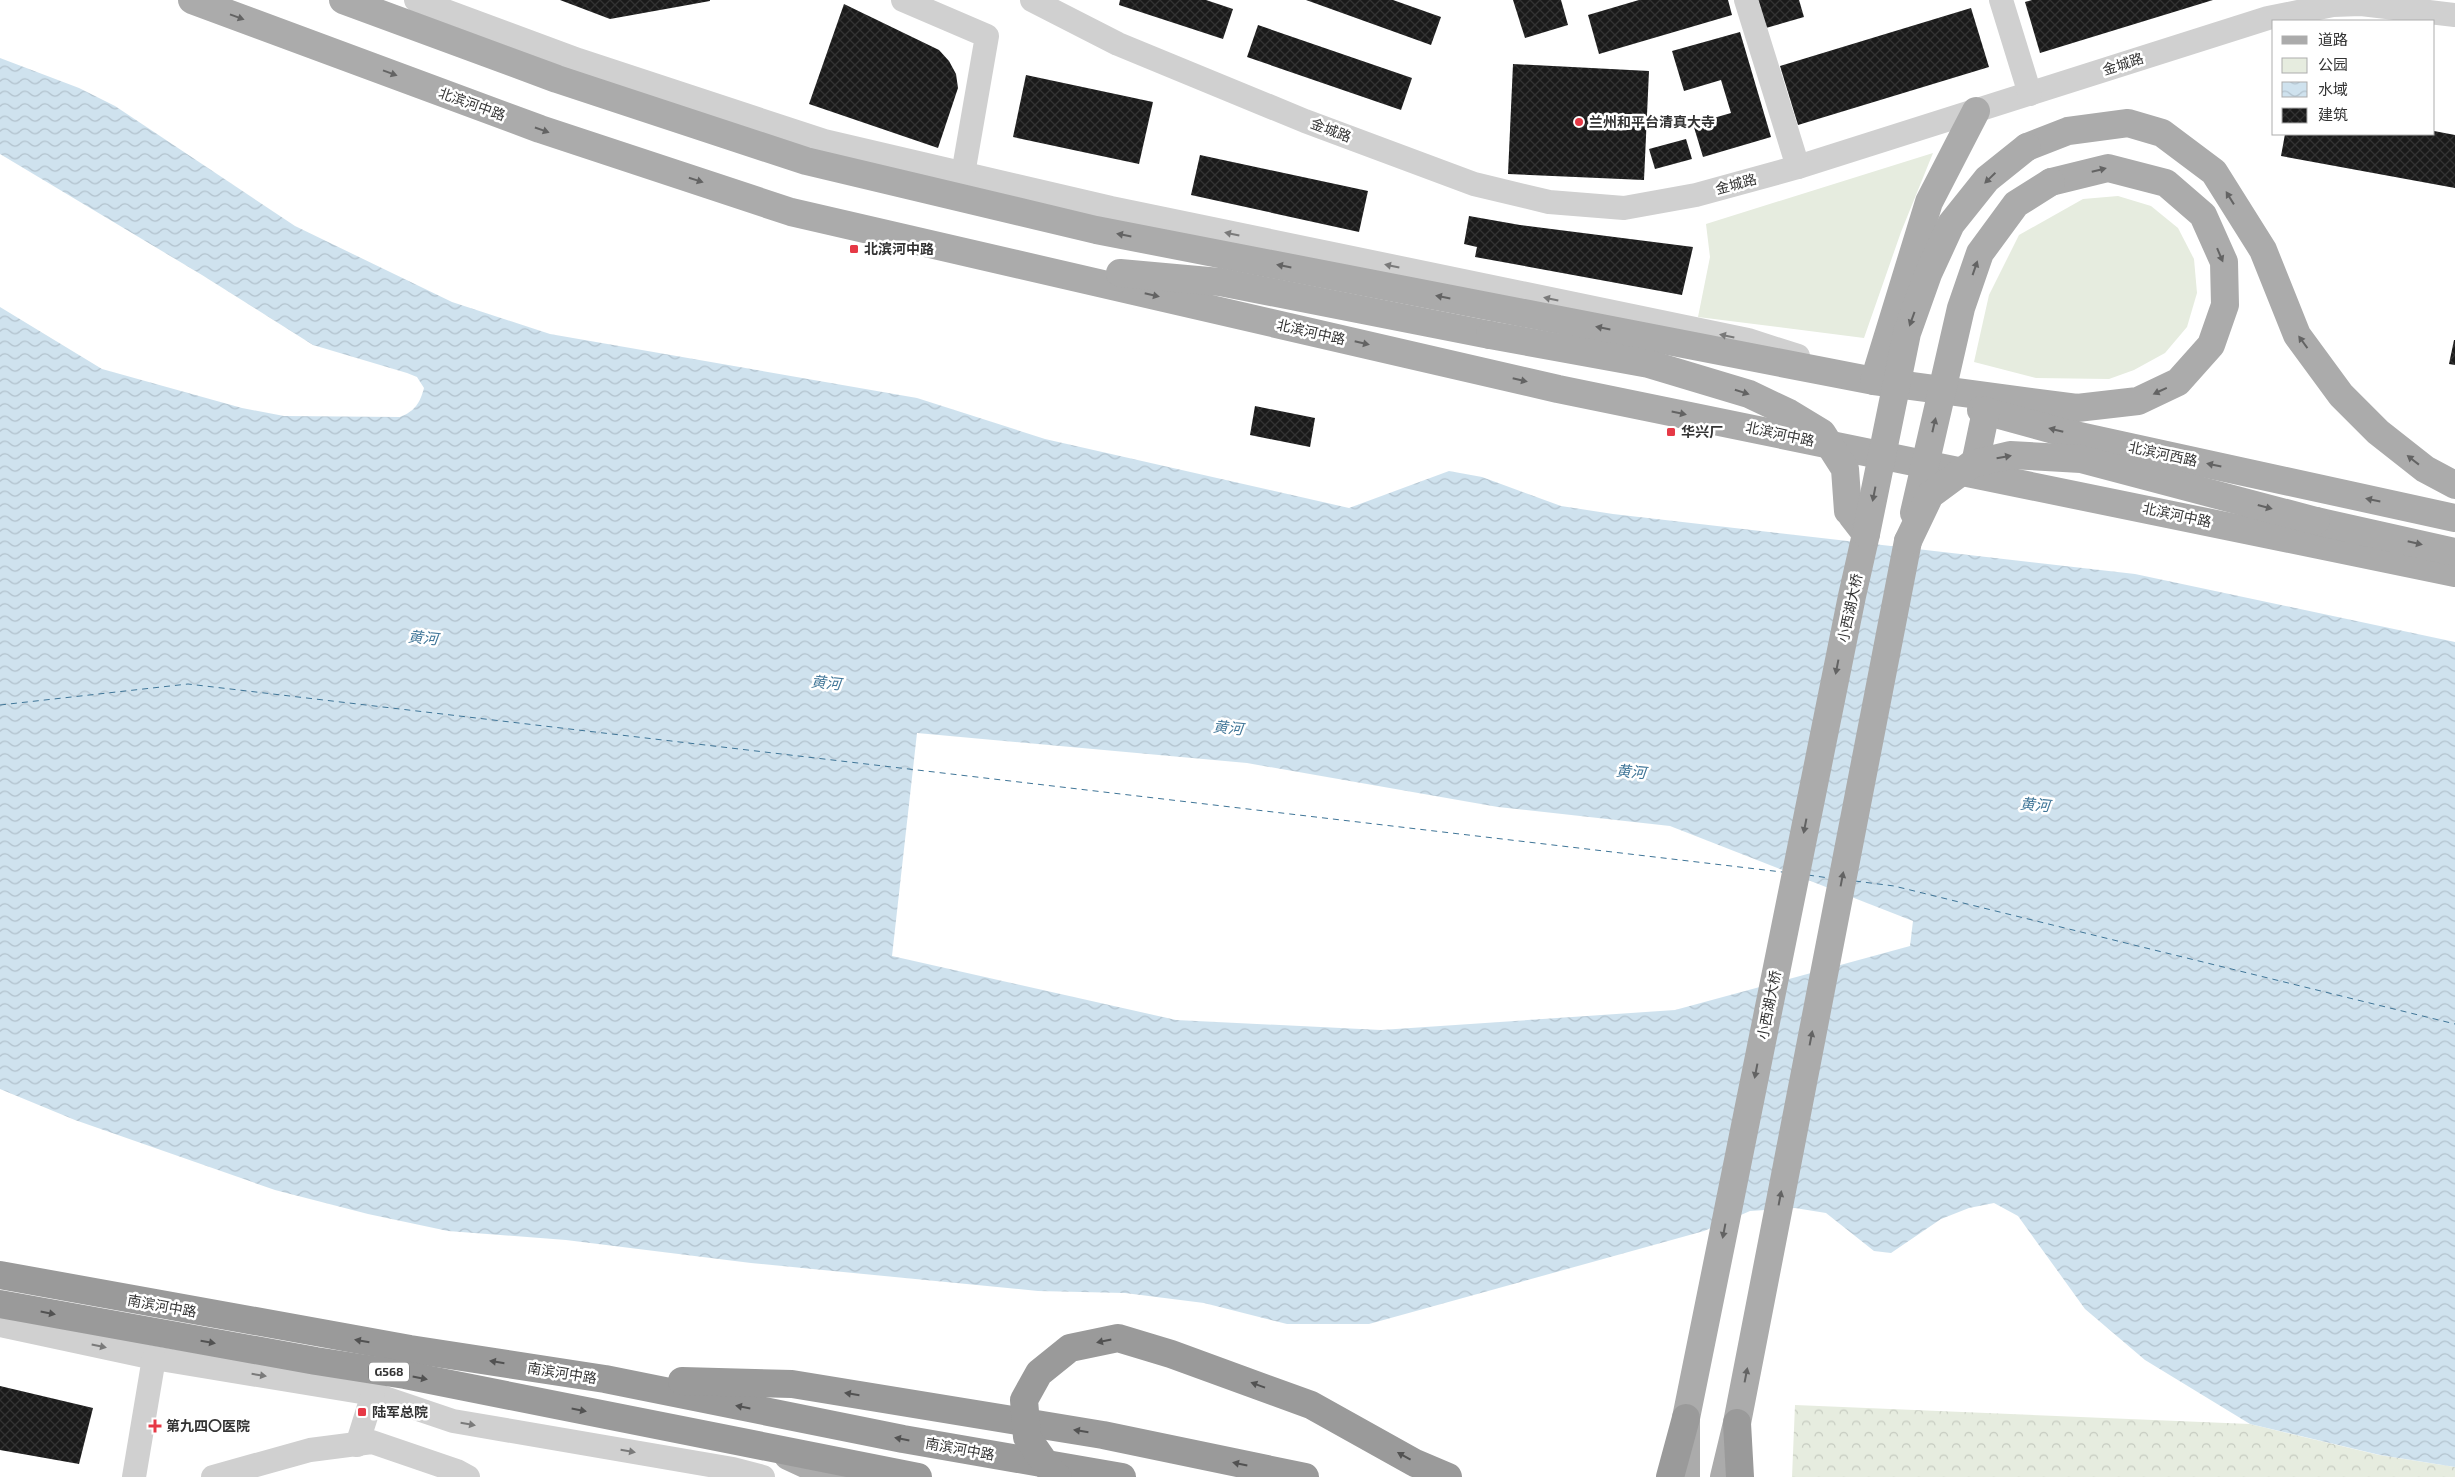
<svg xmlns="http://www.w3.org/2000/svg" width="2455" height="1477" viewBox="0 0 2455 1477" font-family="'Exo 2','Noto Sans SC',sans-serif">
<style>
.green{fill:#e6ecdf}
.forest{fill:url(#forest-crowns)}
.water{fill:url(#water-waves);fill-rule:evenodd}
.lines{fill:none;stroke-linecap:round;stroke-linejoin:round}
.ferry{stroke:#3f7597;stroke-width:1;stroke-dasharray:6 5;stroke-linecap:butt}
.building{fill:url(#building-cross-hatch)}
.minor{stroke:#d0d0d0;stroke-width:24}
.major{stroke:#ababab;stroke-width:28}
.highway{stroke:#9a9a9a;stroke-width:28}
.major-bridge{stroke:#ababab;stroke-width:28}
.highway-bridge{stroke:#9a9a9a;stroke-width:28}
.oneway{fill:#636363}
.oneway2{fill:#7a7a7a}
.oneway3{fill:#525252}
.poi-dot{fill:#e63946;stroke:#fff;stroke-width:2}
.labels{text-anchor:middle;stroke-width:5;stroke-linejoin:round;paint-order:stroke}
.shield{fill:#fff;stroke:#707070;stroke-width:1}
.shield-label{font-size:12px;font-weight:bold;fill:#333}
.street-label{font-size:14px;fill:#333;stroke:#fff}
.poi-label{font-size:14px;font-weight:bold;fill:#333;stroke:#fff;text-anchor:start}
.water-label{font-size:15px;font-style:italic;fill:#3f7597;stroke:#fff}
</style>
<defs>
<pattern id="forest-crowns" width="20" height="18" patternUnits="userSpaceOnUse" patternTransform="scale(1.25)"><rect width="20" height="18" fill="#e6ecdf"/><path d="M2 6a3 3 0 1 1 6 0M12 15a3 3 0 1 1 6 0" fill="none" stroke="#c6cbc0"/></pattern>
<pattern id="water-waves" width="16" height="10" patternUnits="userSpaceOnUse" patternTransform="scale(1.25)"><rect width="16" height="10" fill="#cfe2ee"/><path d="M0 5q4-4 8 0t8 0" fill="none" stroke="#b2c2cd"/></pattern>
<pattern id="building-cross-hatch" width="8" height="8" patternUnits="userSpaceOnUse" patternTransform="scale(1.25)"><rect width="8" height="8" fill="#1a1a1a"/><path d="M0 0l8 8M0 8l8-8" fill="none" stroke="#333"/></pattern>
</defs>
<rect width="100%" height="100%" fill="#fff"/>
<g class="green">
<polygon points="1933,153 1901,232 1864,338 1698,317 1710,257 1706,224"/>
<polygon points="2118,196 2151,206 2178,228 2194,259 2197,293 2187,327 2165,353 2134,370 2109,379 2036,378 1974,362 1989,295 2019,235 2083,199"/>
</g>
<polygon class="forest" points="1795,1405 2250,1424 2379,1455 2455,1467 2455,1477 1792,1477"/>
<path class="water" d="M0 58 79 88 115 106 295 226 452 302 550 334 917 398 1045 439 1349 508 1449 471 1482 477 1561 506 1613 514 2135 574 2455 642V1467L2380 1455 2250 1424 2145 1360 2085 1309 2018 1216 1994 1203 1969 1208 1941 1219 1891 1253 1874 1251 1826 1213 1795 1208 1750 1211 1704 1231 1369 1324H1287L1204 1303 1125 1293 1038 1291 751 1263 566 1240 448 1231 368 1214 275 1190 75 1120 0 1089V307L102 369 242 408 284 416 400 417C415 411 420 403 424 388L417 377 407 373 313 345 202 275 0 154ZM917 733 1247 763 1498 807 1670 826 1913 921 1910 946 1675 1010 1381 1030 1176 1020 892 956Z"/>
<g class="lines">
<g class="ferry">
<polyline points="0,705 188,684 1782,872"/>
<polyline points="1808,875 1829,878"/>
<polyline points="1855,881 1894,886 2455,1024"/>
</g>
</g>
<g class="building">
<polygon points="560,0 710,0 710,1 610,19"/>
<polygon points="1120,0 1206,0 1233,9 1223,39 1119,5"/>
<polygon points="1306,0 1393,0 1441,17 1431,45"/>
<polygon points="1513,0 1561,0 1568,25 1525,38"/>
<polygon points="1639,0 1728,0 1732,15 1599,54 1588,15"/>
<polygon points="1758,0 1799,0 1804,17 1766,28"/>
<polygon points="2032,0 2213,0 2040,53 2025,2"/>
<polygon points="844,4 939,50 949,61 956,74 958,88 938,148 809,104"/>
<polygon points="1971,8 1989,67 1798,125 1780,66"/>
<polygon points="1258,25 1412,78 1401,110 1247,57"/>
<polygon points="1740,32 1771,137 1703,157 1693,124 1731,113 1721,80 1684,91 1672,51"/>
<polygon points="1513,64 1649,71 1644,180 1508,174"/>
<polygon points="1026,75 1153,102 1139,164 1013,137"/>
<polygon points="2434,131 2455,135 2455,188 2281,156 2285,134 2434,134"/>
<polygon points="1686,139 1692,159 1655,169 1649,149"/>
<polygon points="1200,155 1368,191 1359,232 1191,195"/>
<polygon points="1469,216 1520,225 1693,247 1682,295 1475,257 1477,247 1464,244"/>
<polygon points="2454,340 2455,340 2455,365 2449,364"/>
<polygon points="1255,406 1315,418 1310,447 1250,435"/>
<polygon points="0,1386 93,1408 79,1464 0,1450"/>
</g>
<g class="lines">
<g class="minor">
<polyline points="416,0 578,60 824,141 1111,208 1748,340 1798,356"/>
<polyline points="903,0 987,36 963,174"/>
<polyline points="1032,0 1118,44 1305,121 1474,184 1549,202 1624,208 1696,195 1798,167 2268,18 2333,5 2361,4 2455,15"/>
<polyline points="1746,0 1798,167"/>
<polyline points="2001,0 2030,94"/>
<polyline points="0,1325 154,1358 373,1394 453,1421 733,1469 763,1477"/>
<polyline points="357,1445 373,1394"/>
<polyline points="134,1477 154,1358"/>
<polyline points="213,1477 310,1450 372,1442 457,1471 468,1477"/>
</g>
<g class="major">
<polyline points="192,0 540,129 791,212 1558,389 2455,573"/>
<polyline points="343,0 557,79 806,161 1096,230 1874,381 2077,408 2138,401 2178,382 2211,345 2225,305 2224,262 2203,215 2166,183 2108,168 2051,182"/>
<polyline points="2027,147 2068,131 2128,123 2162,133 2214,172 2263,250 2297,335 2341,395 2378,432 2425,469 2455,485"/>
<polyline points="1120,273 1220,282 1490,335"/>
<polyline points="1874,381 1929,202 1976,111"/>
<polyline points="1981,410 2061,432 2455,518"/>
<polyline points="1973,473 1986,411"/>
<polyline points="2316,521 2455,552"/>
<polyline points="788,1456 833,1477"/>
<polyline points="1686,1477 1686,1418 1852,596 1866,534 1852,516"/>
<polyline points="1724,1477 1737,1423 1908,541"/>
</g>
<g class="highway">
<polyline points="0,1275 410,1349 605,1379 903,1439 1122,1477"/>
<polyline points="0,1304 316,1361 405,1375 918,1477"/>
<polyline points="682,1381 792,1384 1103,1435 1305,1477"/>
<polyline points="1737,1423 1740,1477"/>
<polyline points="1670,1477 1686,1418"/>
</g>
<g class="major-bridge">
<polyline points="1490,335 1649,364 1749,394 1789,413 1822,433 1845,469 1848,511"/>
<polyline points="1914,513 1961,308 1980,253 2016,204 2051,182"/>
<polyline points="1866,534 1907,333 1928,274 1951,224 1987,179 2027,147"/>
<polyline points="1908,541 1930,495 1972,464 2010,455 2081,459 2316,521"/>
</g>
<polyline class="highway-bridge" points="1058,1477 1052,1473 1027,1437 1024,1400 1039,1373 1070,1348 1118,1338 1171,1354 1311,1405 1415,1463 1448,1477"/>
</g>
<defs><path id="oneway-solid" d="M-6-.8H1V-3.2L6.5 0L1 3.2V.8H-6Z" transform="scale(1.25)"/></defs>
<g class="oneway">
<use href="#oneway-solid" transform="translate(237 17) rotate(20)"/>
<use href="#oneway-solid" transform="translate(390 73) rotate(20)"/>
<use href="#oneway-solid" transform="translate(542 130) rotate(19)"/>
<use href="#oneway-solid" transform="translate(2099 170) rotate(-14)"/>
<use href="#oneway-solid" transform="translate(1990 178) rotate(136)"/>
<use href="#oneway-solid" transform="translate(696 180) rotate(18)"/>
<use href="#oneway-solid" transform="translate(2230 198) rotate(-122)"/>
<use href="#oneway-solid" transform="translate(1124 235) rotate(-169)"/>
<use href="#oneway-solid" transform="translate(2220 255) rotate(67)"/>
<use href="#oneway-solid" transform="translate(1284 266) rotate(-169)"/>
<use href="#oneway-solid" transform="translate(1975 268) rotate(-71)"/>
<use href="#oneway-solid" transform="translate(1152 295) rotate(13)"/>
<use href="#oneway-solid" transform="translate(1443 297) rotate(-169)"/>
<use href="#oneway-solid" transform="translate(1912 319) rotate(110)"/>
<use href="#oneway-solid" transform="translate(1603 328) rotate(-169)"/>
<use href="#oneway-solid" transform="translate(2303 342) rotate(-126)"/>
<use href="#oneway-solid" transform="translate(1362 343) rotate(13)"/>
<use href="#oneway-solid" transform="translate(1520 380) rotate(13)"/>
<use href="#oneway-solid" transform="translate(2160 391) rotate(155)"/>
<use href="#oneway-solid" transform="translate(1742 392) rotate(18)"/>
<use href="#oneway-solid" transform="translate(1679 413) rotate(12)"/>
<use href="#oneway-solid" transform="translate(1934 425) rotate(-77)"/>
<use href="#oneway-solid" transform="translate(2056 430) rotate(-166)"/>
<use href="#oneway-solid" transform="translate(2004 457) rotate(-10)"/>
<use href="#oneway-solid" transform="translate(2413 460) rotate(-142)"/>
<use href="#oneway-solid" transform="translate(2214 465) rotate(-168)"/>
<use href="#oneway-solid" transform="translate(1874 494) rotate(101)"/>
<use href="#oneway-solid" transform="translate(2373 500) rotate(-168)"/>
<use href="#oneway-solid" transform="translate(2265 507) rotate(15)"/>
<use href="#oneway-solid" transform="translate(2415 543) rotate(13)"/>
<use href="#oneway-solid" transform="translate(1837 667) rotate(101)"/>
<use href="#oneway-solid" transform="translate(1805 826) rotate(101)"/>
<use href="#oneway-solid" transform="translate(1842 879) rotate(-79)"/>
<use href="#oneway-solid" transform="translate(1811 1038) rotate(-79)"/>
<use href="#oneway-solid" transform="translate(1756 1071) rotate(101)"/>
<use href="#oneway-solid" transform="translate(1780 1198) rotate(-79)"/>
<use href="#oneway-solid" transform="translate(1724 1231) rotate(101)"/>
<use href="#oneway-solid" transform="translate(1746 1375) rotate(-79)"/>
</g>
<g class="oneway2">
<use href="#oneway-solid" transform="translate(1232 234) rotate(-168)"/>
<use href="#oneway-solid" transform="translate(1392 266) rotate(-168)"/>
<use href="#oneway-solid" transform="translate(1551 299) rotate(-168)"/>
<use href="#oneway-solid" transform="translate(1727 336) rotate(-168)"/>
<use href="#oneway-solid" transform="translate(99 1346) rotate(12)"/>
<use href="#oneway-solid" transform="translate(259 1375) rotate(9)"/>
<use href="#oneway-solid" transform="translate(468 1424) rotate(10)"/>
<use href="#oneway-solid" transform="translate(628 1451) rotate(10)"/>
</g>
<g class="oneway3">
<use href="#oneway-solid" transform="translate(48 1313) rotate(11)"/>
<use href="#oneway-solid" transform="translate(362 1341) rotate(-170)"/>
<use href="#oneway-solid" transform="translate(1104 1341) rotate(168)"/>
<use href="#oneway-solid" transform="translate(208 1342) rotate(10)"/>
<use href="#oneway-solid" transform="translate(497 1362) rotate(-171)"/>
<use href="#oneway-solid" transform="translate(420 1378) rotate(11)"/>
<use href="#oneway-solid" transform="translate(1258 1385) rotate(-160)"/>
<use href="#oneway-solid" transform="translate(852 1394) rotate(-171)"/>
<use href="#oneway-solid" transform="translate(743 1407) rotate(-169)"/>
<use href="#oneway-solid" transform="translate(579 1410) rotate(11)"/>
<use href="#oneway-solid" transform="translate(1081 1431) rotate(-171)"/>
<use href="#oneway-solid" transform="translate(902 1439) rotate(-169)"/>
<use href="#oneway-solid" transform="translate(1404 1456) rotate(-151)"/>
<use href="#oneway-solid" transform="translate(1240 1464) rotate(-168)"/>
</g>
<g class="poi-dot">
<circle cx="1579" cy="122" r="5"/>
<rect x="849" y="244" width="10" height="10" rx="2.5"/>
<rect x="1666" y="427" width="10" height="10" rx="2.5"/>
<rect x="357" y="1407" width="10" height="10" rx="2.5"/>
<path d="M152.5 1418.5h5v5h5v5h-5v5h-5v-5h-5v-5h5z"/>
</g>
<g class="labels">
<rect class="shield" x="369" y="1362.5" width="40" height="19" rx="4"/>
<g class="shield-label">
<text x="389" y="1376">G568</text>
</g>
<g class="street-label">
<text transform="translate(2123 64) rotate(-18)" y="5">金城路</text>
<text transform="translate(472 104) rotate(20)" y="5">北滨河中路</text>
<text transform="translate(1331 130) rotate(21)" y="5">金城路</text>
<text transform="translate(1736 184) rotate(-15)" y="5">金城路</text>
<text transform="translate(1311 332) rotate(13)" y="5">北滨河中路</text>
<text transform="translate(1780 434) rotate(12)" y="5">北滨河中路</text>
<text transform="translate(2163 454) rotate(12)" y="5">北滨河西路</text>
<text transform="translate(2177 515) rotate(12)" y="5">北滨河中路</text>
<text transform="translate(1850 608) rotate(-78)" y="5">小西湖大桥</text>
<text transform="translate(1769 1005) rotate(-79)" y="5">小西湖大桥</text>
<text transform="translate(162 1306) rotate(10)" y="5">南滨河中路</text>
<text transform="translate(562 1373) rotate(9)" y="5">南滨河中路</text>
<text transform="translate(960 1449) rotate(10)" y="5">南滨河中路</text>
</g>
<g class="poi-label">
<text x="1589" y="127">兰州和平台清真大寺</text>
<text x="864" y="254">北滨河中路</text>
<text x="1681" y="437">华兴厂</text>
<text x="372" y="1417">陆军总院</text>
<text x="166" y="1431">第九四〇医院</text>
</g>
<g class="water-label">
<text transform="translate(423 638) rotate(6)" y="5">黄河</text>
<text transform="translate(826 683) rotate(6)" y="5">黄河</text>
<text transform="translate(1228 728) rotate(6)" y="5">黄河</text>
<text transform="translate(1631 772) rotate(5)" y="5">黄河</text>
<text transform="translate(2035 805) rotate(5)" y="5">黄河</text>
</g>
</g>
<rect x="2272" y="20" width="162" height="115" fill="#ffffff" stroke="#adadad"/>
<rect x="2282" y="36" width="25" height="8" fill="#ababab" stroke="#adadad"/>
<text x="2318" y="45" font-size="15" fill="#333333">道路</text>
<rect x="2282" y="58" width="25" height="15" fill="#e6ecdf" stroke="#adadad"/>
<text x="2318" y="70" font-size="15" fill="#333333">公园</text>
<rect x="2282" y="82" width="25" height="15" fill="url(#water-waves)" stroke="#adadad"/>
<text x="2318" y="95" font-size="15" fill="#333333">水域</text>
<rect x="2282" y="108" width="25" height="15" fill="url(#building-cross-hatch)" stroke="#adadad"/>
<text x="2318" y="120" font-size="15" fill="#333333">建筑</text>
</svg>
